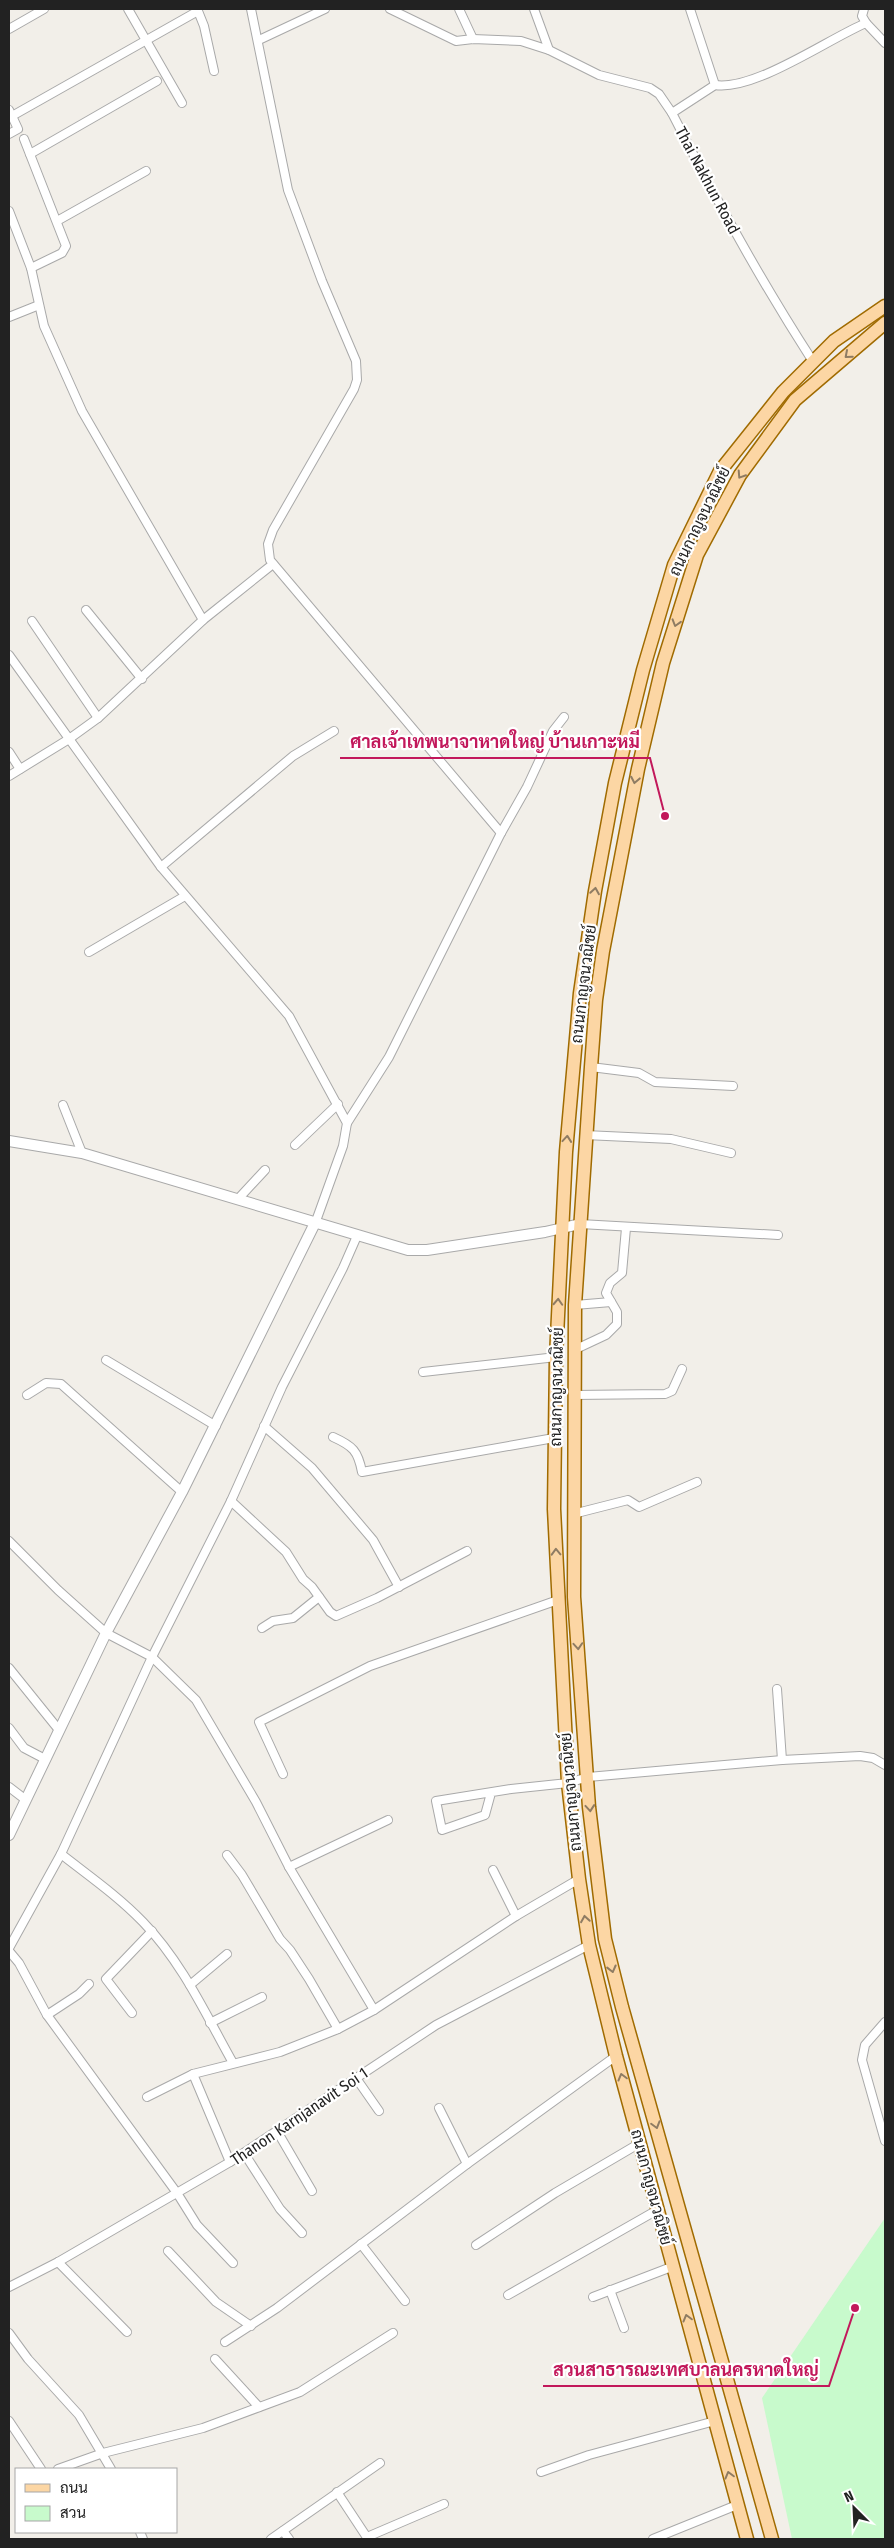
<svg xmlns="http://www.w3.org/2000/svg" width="894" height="2548" viewBox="0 0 894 2548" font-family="'Fira Sans Condensed',Sarabun,sans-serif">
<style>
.park{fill:#c8facc}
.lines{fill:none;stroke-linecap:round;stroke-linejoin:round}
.minor-casing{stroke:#a9a9a9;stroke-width:10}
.tertiary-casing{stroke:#a9a9a9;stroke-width:12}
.primary-casing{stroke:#a06b00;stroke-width:15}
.minor{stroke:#fff;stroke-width:8}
.tertiary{stroke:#fff;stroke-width:10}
.primary{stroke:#fcd6a4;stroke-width:12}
.oneway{stroke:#8f7c63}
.labels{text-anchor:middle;stroke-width:4.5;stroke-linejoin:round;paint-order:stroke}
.street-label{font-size:16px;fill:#222;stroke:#fff}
.leader{fill:none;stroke:#c2185b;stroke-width:2}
.callout-dot{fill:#c2185b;stroke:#fff;stroke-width:2}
.callout-label{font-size:18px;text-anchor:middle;font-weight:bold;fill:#c2185b;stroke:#fff;stroke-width:4.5;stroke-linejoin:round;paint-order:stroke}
</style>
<rect width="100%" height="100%" fill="#f2efe9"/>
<polygon class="park" points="885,2218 885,2539 792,2539 762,2398"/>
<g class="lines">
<g class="minor-casing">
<g id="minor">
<polyline points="128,9 182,103"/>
<polyline points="251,9 288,190 322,281 356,361 357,380 354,389 273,530 268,544 270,560 501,833"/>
<polyline points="390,9 456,41 473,39 521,41 549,50 599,75 650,88 659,94 672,113"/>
<polyline points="459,9 473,39"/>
<polyline points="534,9 549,50"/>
<path d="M690 9 715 85 672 113C715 198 761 281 812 360"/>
<polyline points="866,23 885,43"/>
<polyline points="9,29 44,9"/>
<polyline points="259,40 325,9"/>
<path d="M715 85C755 91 828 39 866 23L862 16 864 9"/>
<polyline points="9,110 12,116 198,11 204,26 214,71"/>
<polyline points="9,134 18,129 12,116"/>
<polyline points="24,139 66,246 62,253 31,268"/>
<polyline points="30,154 157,81"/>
<polyline points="9,211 31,268 44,326 82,411 203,620"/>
<polyline points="57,221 146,171"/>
<polyline points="9,317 39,305"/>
<polyline points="86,610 142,679"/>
<polyline points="32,621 98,718"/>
<polyline points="9,655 161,867 289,1016 347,1123 343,1146 316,1221"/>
<polyline points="9,752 20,769"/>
<polyline points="9,776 69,739 98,718 203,620 273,564"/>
<polyline points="161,867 293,756 334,731"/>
<polyline points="89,952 185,896"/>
<polyline points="591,1067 639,1073 655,1082 733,1086"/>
<polyline points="63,1105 82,1153"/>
<polyline points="347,1123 389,1057 501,833 527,787 553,731 564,717"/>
<polyline points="585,1135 671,1139 731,1153"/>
<polyline points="295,1145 338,1104"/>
<polyline points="239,1198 265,1170"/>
<polyline points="580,1224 778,1235"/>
<polyline points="575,1305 611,1302"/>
<polyline points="574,1350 606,1335 617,1324 617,1312 606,1293 610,1283 622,1273 626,1228"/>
<polyline points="106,1360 216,1426"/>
<polyline points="423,1372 556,1357"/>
<polyline points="27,1395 46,1383 61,1384 182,1492"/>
<polyline points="573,1395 665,1394 672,1391 682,1369"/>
<polyline points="264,1426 312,1468 373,1540 399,1587"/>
<path d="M333 1437C353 1446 358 1451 362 1472L554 1438"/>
<polyline points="231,1501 286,1552 303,1579 312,1587 330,1612 336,1616 377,1598 467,1551"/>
<polyline points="573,1514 628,1500 639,1507 697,1482"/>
<polyline points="9,1541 58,1590 106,1633 152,1657 196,1700 256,1802 289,1867 374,2010"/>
<polyline points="262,1628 273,1621 293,1618 319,1597"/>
<polyline points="9,1668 59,1730"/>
<polyline points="777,1689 782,1760"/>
<polyline points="9,1728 24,1748 45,1759"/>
<polyline points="283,1774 259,1722 370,1666 558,1600"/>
<polyline points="9,1787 26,1800"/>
<polyline points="491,1793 485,1815 442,1830 436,1801 511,1789 568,1783 588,1777 782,1760 860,1756 873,1758 885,1765"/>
<path d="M61 1854C89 1876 118 1896 143 1922 182 1962 206 2015 233 2063"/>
<polyline points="227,1855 242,1875 280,1939 290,1950 309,1979 338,2029"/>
<polyline points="289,1867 388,1820"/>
<polyline points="493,1870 516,1916"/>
<polyline points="9,1948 61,1854 152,1657 231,1501 282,1387 343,1268 357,1236"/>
<polyline points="9,1951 19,1963 47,2015 177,2193 197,2225 233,2263"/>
<polyline points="190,1985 227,1954"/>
<polyline points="132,2013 106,1979 152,1931"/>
<polyline points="47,2015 79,1994 89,1984"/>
<polyline points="885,2022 865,2045 862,2060 885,2141"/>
<polyline points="210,2023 262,1997"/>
<polyline points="356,2078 379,2111"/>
<polyline points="147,2097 193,2074"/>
<polyline points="439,2108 467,2164"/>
<polyline points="277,2131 312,2191"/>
<polyline points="244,2153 280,2209 302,2233"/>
<polyline points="230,2162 193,2074 280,2052 338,2029 374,2010 516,1916 579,1879"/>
<polyline points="361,2244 405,2301"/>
<polyline points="476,2245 555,2193 640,2143"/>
<polyline points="168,2251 216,2302 251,2326"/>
<polyline points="58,2262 127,2332"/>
<polyline points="9,2287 58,2262 230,2162 436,2025 589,1945"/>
<polyline points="610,2290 624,2328"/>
<polyline points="508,2295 659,2209"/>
<polyline points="593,2297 674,2266"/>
<polyline points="9,2333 28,2359 79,2415 111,2469"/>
<polyline points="225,2342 277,2308 467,2164 616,2056"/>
<polyline points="215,2359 259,2407"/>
<polyline points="9,2421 41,2469"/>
<polyline points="58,2469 103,2453 203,2428 300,2392 393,2333"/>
<polyline points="541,2472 589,2455 715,2421"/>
<polyline points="337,2492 368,2539"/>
<polyline points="283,2531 289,2539"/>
<polyline points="140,2532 143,2539"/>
<polyline points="367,2537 444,2504"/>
<polyline points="271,2539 380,2463"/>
<polyline points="653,2539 737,2505"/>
</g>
</g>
<g class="tertiary-casing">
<g id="tertiary">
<polyline points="9,1141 82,1153 408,1250 427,1250 545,1232 580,1224"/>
<polyline points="9,1835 106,1633 182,1492 316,1221"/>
</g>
</g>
<g class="primary-casing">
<g id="primary">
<polyline points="747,2539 616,2056 589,1945 579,1879 568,1783 554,1509 556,1357 566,1152 580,993 595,891 615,783 643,670 674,565 720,471 783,392 834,341 885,306"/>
<polyline points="772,2539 622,2007 605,1939 589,1807 574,1597 575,1305 591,1067 596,1000 603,951 638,769 663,663 697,555 740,475 795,400 885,323"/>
</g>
</g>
<use href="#minor" class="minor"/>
<use href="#tertiary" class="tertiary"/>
<use href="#primary" class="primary"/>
</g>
<defs><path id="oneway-chevron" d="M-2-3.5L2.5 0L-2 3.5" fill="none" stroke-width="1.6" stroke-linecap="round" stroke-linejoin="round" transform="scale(1.25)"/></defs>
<g class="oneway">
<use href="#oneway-chevron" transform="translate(848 355) rotate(139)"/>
<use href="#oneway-chevron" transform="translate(741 475) rotate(123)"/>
<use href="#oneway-chevron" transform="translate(676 623) rotate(107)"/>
<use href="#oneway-chevron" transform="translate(635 780) rotate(101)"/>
<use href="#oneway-chevron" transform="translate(595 891) rotate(-81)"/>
<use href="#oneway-chevron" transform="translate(567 1139) rotate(-85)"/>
<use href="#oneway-chevron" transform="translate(558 1302) rotate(-87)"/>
<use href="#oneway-chevron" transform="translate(556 1552) rotate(-92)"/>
<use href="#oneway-chevron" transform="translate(578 1646) rotate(86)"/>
<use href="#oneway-chevron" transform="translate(590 1808) rotate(85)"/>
<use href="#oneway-chevron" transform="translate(585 1919) rotate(-99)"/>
<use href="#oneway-chevron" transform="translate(612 1969) rotate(76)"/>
<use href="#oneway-chevron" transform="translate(622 2077) rotate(-105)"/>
<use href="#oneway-chevron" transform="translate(656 2125) rotate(74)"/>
<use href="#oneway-chevron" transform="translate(687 2318) rotate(-105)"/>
<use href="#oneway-chevron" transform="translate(729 2475) rotate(-105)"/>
</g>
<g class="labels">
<g class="street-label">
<text transform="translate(708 180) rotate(62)" y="6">Thai Nakhun Road</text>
<text transform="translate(699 521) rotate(-64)" y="6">ถนนกาญจนวณิชย์</text>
<text transform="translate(583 984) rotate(-83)" y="6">ถนนกาญจนวณิชย์</text>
<text transform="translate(556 1387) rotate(-89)" y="6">ถนนกาญจนวณิชย์</text>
<text transform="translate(570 1792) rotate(-95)" y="6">ถนนกาญจนวณิชย์</text>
<text transform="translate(299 2116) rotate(-34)" y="6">Thanon Karnjanavit Soi 1</text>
<text transform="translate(652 2187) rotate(75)" y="6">ถนนกาญจนวณิชย์</text>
</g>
</g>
<path class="leader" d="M665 816L650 758H340M855 2308L829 2386H543"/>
<g class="callout-dot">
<circle cx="665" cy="816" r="5"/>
<circle cx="855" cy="2308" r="5"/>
</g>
<g class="callout-label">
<text x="495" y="748">ศาลเจ้าเทพนาจาหาดใหญ่ บ้านเกาะหมี</text>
<text x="686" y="2376">สวนสาธารณะเทศบาลนครหาดใหญ่</text>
</g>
<rect width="894" height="2548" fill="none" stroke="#222222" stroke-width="20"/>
<rect x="15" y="2468" width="162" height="65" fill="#ffffff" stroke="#a7a7a7"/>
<rect x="25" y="2484" width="25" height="8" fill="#fcd6a4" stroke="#a7a7a7"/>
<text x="60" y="2493" font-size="15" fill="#222222">ถนน</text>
<rect x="25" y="2506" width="25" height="15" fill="#c8facc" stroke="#a7a7a7"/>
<text x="60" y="2518" font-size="15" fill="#222222">สวน</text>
<g transform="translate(854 2508) rotate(336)" stroke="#ffffff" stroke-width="4" paint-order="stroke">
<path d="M0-4L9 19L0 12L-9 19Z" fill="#222222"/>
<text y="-8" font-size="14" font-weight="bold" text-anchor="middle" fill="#222222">N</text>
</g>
</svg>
